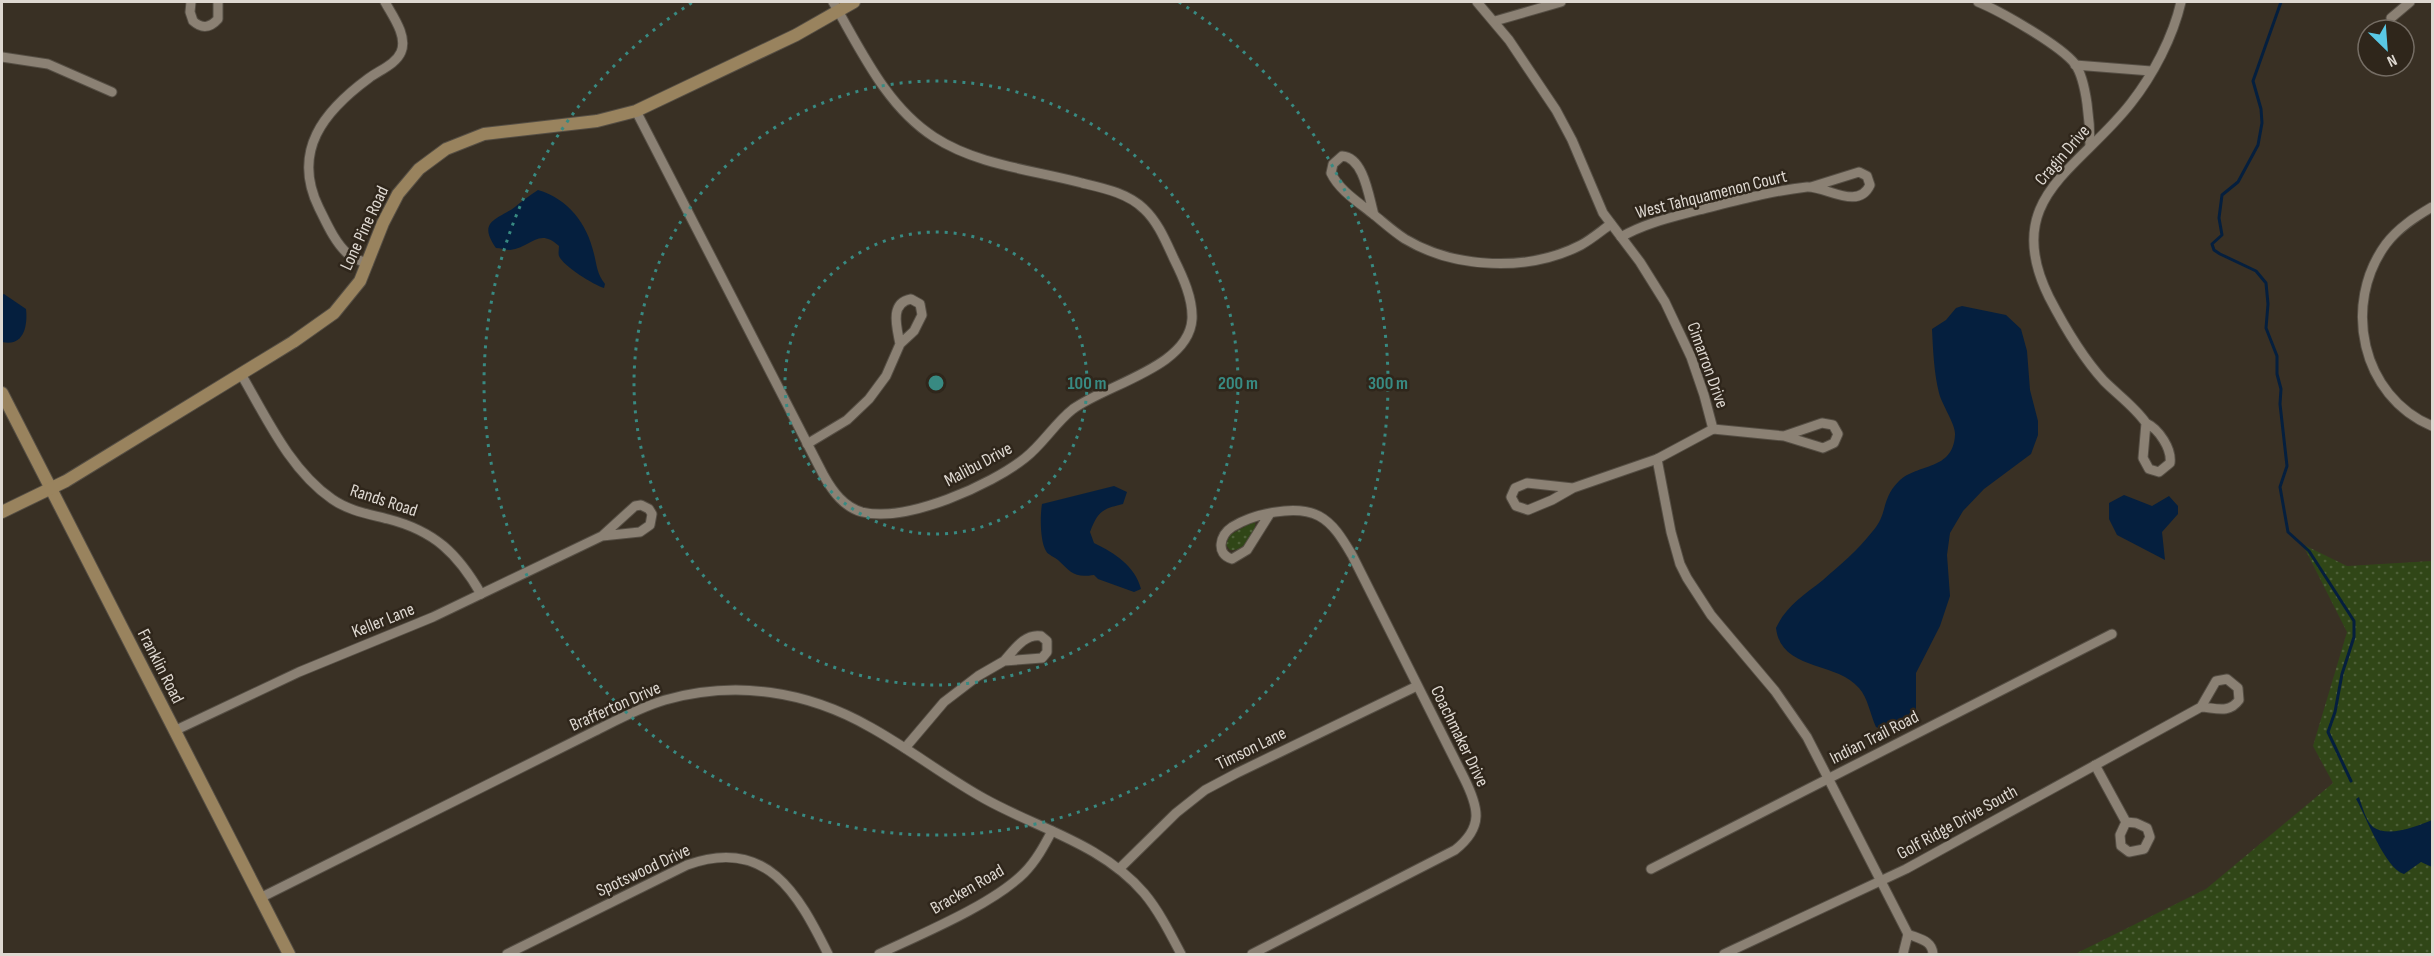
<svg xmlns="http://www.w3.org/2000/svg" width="2434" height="956" viewBox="0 0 2434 956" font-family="'Sofia Sans Condensed',sans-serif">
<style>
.grass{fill:url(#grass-dots)}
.water{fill:#051f3e}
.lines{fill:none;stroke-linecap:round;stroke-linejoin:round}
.stream{stroke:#051f3e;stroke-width:3}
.street-casing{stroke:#554e44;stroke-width:11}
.secondary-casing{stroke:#554e44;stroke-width:14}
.street{stroke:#8b8174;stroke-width:9}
.secondary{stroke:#99835e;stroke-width:12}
.ring{fill:none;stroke:#388a82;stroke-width:3;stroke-dasharray:3 6}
.labels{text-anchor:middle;stroke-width:5;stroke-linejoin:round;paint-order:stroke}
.street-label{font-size:18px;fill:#ded8d1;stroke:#2f261b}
.centre{fill:#388a82;stroke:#2f261b;stroke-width:3}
.ring-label{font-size:18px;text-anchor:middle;font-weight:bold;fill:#388a82;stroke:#2f261b;stroke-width:5;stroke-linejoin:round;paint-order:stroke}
</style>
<defs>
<pattern id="grass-dots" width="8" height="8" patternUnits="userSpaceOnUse" patternTransform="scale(1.5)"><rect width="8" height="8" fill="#304617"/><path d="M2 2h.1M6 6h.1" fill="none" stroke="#4e6038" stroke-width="1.8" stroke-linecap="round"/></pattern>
</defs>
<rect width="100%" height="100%" fill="#393024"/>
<g class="grass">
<path d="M1255 521C1257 532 1244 552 1230 550L1226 545 1230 535Z"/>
<polygon points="2306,546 2347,566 2432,561 2432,954 2075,954 2206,889 2333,783 2313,746 2347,632 2304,547"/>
</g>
<g class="water">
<path d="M538 190C568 199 587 223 594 254 597 266 597 274 605 284L604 288C594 285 563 266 559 256 558 253 559 249 559 246 538 227 531 248 510 250 506 250 500 248 496 248 477 221 497 220 515 207 522 201 530 195 538 190Z"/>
<path d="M4 294 26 309C28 327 23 347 2 342V295Z"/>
<path d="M1962 306 2006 315 2021 329 2027 351 2030 390 2038 421V435L2031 454 1984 489 1963 511 1950 533 1947 555 1950 596 1940 626 1916 673V709L1910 720 1901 728 1883 730 1876 727C1870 714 1868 698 1859 688 1836 661 1781 671 1776 628 1786 606 1804 595 1823 580 1840 565 1858 550 1872 532 1889 513 1880 500 1899 481 1918 463 1953 471 1955 435 1956 425 1942 405 1939 393 1934 373 1933 350 1932 329L1946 320 1956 308Z"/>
<path d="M1114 486 1127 492 1123 504C1102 509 1098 511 1090 532L1094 543C1115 553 1135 566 1141 589L1134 592 1098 579 1094 575C1074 578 1072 573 1058 560 1055 557 1048 555 1046 551 1040 541 1040 516 1042 504Z"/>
<polygon points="2124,495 2152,506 2169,496 2178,506 2178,514 2162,532 2165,560 2117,535 2109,519 2109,503"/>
<path d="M2359 797C2362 806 2366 821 2373 827 2388 838 2418 826 2432 820V867L2421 862 2404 874C2385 869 2366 816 2356 799Z"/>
</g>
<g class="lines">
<polyline class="stream" points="2281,2 2253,81 2261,109 2262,123 2258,145 2238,182 2222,195 2219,218 2222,235 2212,244 2214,250 2220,254 2256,271 2266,283 2268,304 2266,328 2277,356 2277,374 2281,389 2280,404 2287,466 2280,487 2288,532 2309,551 2354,621 2354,637 2342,674 2335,712 2328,732 2351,781"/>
<g class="street-casing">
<g id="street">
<path d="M191 2 190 12 193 21C202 29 210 28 218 19V2"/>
<polyline points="1477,2 1509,40 1556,110 1572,140 1603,213 1640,262 1665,302 1691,357 1704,395 1713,429"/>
<path d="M1978 2C2000 11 2060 45 2075 64 2087 81 2090 125 2090 146"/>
<polyline points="2391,18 2410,2"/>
<polyline points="1495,21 1561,2"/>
<polyline points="2,57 48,64 112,92"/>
<polyline points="2075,65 2151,71"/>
<path d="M636 111 824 476C833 492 844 507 862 512 907 523 991 485 1025 458 1043 444 1055 423 1073 409 1107 384 1189 367 1192 319 1193 299 1183 277 1174 259 1166 242 1158 222 1144 209 1128 193 1103 188 1082 183 1033 170 977 165 934 137 886 106 861 50 833 2"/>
<path d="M2432 207C2415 217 2398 228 2386 244 2342 304 2361 396 2432 426"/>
<path d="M1374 215C1369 198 1364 157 1342 156L1333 164 1331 173C1339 190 1358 202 1373 214 1383 222 1394 232 1405 239 1455 269 1529 272 1581 245 1592 239 1601 231 1611 224"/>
<path d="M1621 237C1645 223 1673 217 1699 210 1735 201 1771 191 1807 187 1826 186 1858 211 1870 185L1867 176 1859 172 1811 187"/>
<path d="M368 264C362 261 354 259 348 254 335 243 326 222 319 208 291 151 324 111 369 78 380 70 396 64 401 52 408 36 392 15 385 2"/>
<path d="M241 374C266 417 290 470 332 499 349 511 369 514 388 519 435 531 458 554 481 594"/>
<path d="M2146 423 2143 458 2149 469 2159 472 2170 463C2172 449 2159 429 2146 423 2135 407 2118 395 2104 381 2082 357 2064 326 2049 297 2000 198 2079 170 2131 103 2153 75 2173 37 2181 2"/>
<polyline points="1713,429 1784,436 1823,448 1834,443 1838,434 1833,425 1822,423 1784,436"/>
<path d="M807 444 847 420 869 399 886 376 900 344 914 331 922 315 920 304 911 299C889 303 897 328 900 344"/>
<path d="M1657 459 1671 532 1680 564 1687 578 1711 615 1775 691 1807 737 1908 934C1919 939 1932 940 1933 954"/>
<polyline points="1573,488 1552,500 1528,510 1516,506 1511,497 1515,488 1527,483 1573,488 1657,459 1713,429"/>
<polyline points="174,731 299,672 433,617 602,536 640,532 650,525 652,514 649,509 641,505 635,506 602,536"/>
<path d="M905 748 944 702 978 676 1004 661 1042 658 1047 652V641L1041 636C1025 633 1014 650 1004 661"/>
<polyline points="2095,765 2126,822 2120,835 2121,846 2129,852 2144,849 2150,837 2147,828 2136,823 2126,822"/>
<polyline points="1119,869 1176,813 1205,790 1237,773 1417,686"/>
<polyline points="1651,869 2112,634"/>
<path d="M260 898 595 731C617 720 641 707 665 700 736 680 807 691 870 727 910 749 945 777 985 799 1039 829 1102 844 1144 893 1159 911 1170 933 1181 954"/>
<path d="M507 954 687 865C767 836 798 894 828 954"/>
<path d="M879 954C921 934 992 905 1024 873 1036 861 1044 846 1052 831"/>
<path d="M1252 954 1455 850C1484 827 1479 808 1464 778L1352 555C1343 540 1334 524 1319 516 1296 504 1253 514 1232 527 1220 535 1215 554 1232 559L1247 550 1269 515"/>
<path d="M1724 954 1906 869 2201 707C2216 708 2229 714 2239 700L2238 688 2227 679 2216 681 2201 707"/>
<polyline points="1903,954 1908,934"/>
</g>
</g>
<g class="secondary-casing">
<g id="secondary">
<polyline points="2,393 289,954"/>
<polyline points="2,512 66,481 293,342 334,313 360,281 383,223 398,194 419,169 446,149 484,134 597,121 636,111 796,35 854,2"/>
</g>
</g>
<use href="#street" class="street"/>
<use href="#secondary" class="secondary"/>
</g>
<g class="ring">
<circle cx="936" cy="383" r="151"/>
<circle cx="936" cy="383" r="302"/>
<path d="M1179 2A452 452 0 1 1 693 2"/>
</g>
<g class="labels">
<g class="street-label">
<text transform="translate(2062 155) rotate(-49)" y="6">Cragin Drive</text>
<text transform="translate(1711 194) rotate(-14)" y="6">West Tahquamenon Court</text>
<text transform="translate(364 228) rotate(-65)" y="6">Lone Pine Road</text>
<text transform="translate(1708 365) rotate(70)" y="6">Cimarron Drive</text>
<text transform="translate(978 464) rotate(-28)" y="6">Malibu Drive</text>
<text transform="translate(384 500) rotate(18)" y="6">Rands Road</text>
<text transform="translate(383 620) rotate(-22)" y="6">Keller Lane</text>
<text transform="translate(161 666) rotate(63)" y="6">Franklin Road</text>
<text transform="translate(615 706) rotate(-24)" y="6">Brafferton Drive</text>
<text transform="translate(1460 736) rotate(64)" y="6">Coachmaker Drive</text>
<text transform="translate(1874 737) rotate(-27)" y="6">Indian Trail Road</text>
<text transform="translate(1251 748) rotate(-26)" y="6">Timson Lane</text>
<text transform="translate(1957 822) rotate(-29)" y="6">Golf Ridge Drive South</text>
<text transform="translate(643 870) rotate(-25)" y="6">Spotswood Drive</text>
<text transform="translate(967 889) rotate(-30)" y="6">Bracken Road</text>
</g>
</g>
<circle cx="936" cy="383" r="9" class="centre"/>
<g class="ring-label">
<text x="1087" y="389">100 m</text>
<text x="1238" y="389">200 m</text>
<text x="1388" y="389">300 m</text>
</g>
<rect width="2434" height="956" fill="none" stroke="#ded8d1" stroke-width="6"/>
<g transform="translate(2386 48) rotate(155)"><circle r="28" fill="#2f261b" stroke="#756d64" stroke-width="1.5"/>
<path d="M0-4.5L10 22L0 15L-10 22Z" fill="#59c8e5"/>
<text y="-9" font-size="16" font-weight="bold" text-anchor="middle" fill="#ded8d1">N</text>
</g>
</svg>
